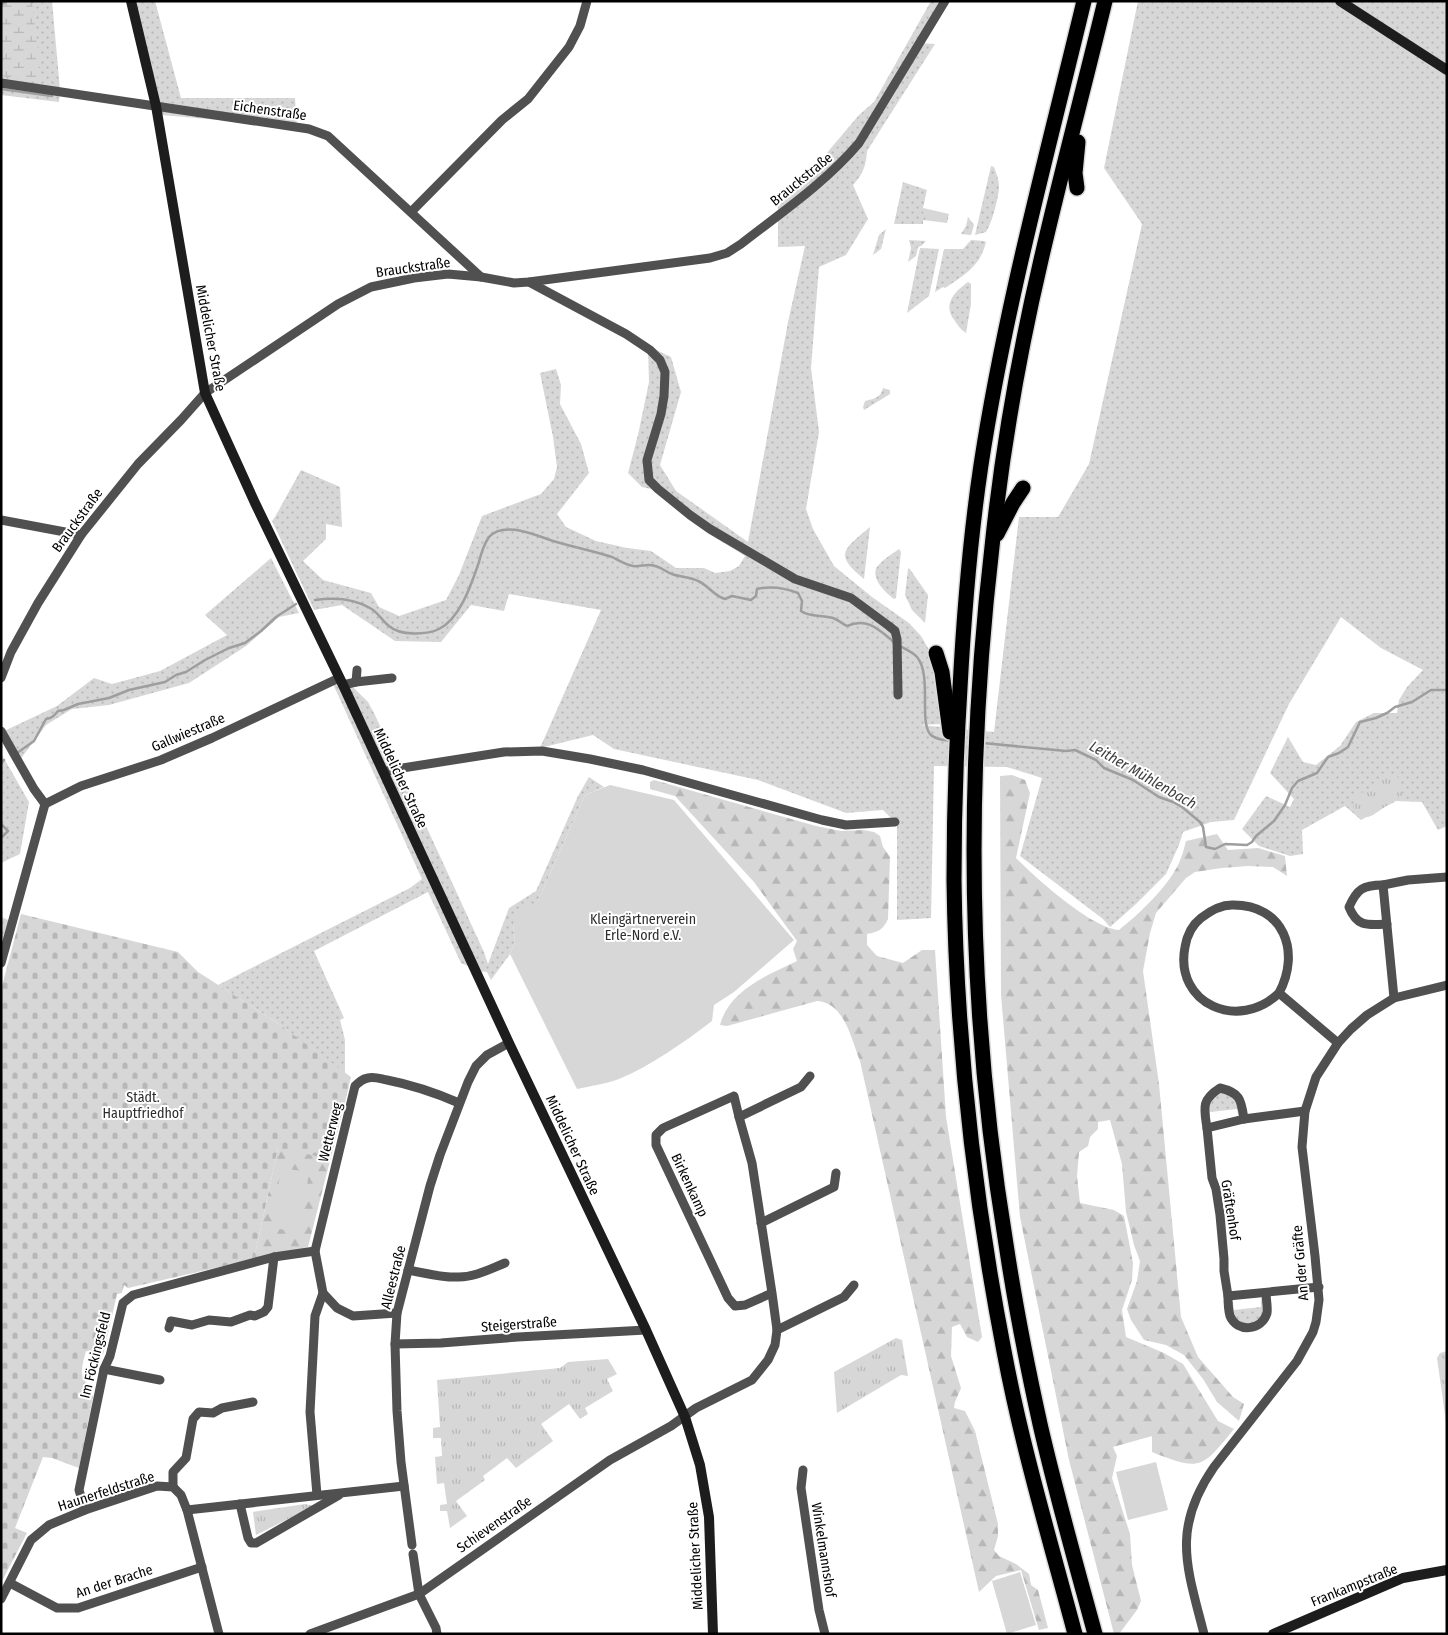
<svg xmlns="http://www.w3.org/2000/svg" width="1448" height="1635" viewBox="0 0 1448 1635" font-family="'Fira Sans Condensed',sans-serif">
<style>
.grass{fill:url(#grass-dots)}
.forest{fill:url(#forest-firs)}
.wetland{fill:url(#wetland-marsh)}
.cemetery{fill:url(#cemetery-stones)}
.park{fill:url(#park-tufts)}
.garden{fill:#d7d7d7}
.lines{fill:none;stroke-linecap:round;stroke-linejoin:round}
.stream{stroke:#9e9e9e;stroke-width:2.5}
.highway-casing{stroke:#dbdbdb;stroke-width:18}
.street{stroke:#505050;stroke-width:9}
.secondary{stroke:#1d1d1d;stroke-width:10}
.highway{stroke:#000;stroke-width:15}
.labels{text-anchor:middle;stroke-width:4;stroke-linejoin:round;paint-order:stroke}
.street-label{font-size:14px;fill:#000;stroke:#fff}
.park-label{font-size:14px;fill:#2e2e2e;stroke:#fff}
.water-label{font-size:15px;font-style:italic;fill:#3f3f3f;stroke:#fff}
</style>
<defs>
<pattern id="grass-dots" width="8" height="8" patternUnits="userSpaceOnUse" patternTransform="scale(1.25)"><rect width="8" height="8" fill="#d7d7d7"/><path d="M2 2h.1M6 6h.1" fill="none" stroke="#b7b7b7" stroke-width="1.8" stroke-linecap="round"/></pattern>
<pattern id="forest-firs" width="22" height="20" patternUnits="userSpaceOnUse" patternTransform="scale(1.25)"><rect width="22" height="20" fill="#d7d7d7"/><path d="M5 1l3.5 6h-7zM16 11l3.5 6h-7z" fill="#b7b7b7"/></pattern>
<pattern id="wetland-marsh" width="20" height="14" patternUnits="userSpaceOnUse" patternTransform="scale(1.25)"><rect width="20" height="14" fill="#d7d7d7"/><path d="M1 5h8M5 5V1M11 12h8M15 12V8" fill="none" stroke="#b7b7b7"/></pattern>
<pattern id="cemetery-stones" width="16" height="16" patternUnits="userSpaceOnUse" patternTransform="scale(1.25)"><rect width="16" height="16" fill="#d7d7d7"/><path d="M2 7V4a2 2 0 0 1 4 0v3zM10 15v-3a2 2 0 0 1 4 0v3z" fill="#b7b7b7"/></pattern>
<pattern id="park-tufts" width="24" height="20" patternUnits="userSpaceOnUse" patternTransform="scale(1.25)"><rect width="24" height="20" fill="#d7d7d7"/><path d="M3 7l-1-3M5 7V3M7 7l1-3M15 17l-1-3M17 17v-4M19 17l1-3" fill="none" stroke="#b7b7b7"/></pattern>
</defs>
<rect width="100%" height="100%" fill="#fff"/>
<g class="grass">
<polygon points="1,1 52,1 60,90 59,102 1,95"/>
<polygon points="131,1 155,1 181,98 295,98 297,127 162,115"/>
<path d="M931 1H944L920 43 935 44 867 151C866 166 863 174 853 185L868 219 846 255 819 267 811 368 819 432 806 509 813 529 834 566 872 597 909 623 921 636 932 655 942 702 941 724 920 725 994 732 1019 517H1058L1089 464 1142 224 1104 168 1138 1H1447V826L1438 830 1422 802 1396 801 1361 820 1345 806 1302 830 1303 854 1290 856 1259 846 1242 829 1266 796 1290 807 1294 799 1270 773 1288 737 1303 762 1316 765 1340 746 1356 722 1374 713H1397L1399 700 1407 687 1423 670 1381 648 1341 617 1289 704 1234 820 1211 822 1183 832 1179 845 1166 874 1136 904 1110 927 1103 919 1020 856 1042 778 1007 767 934 766 931 918 897 920V824L883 810 846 813 758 780 614 749 593 735 540 748 601 610 509 594 504 611 471 605 441 642 395 641 342 605 314 610 272 521 275 517 301 470 340 487 342 527 326 524V539L303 561 323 580 371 593 379 607 399 616 446 600 459 575 482 516 541 494 554 479 557 467 553 437 540 373 556 369 561 385 560 404 581 444 589 473 557 514 566 527 596 541 627 548 651 551 676 568H704L715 573 730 571 739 566 745 556 706 532 651 489 642 487 628 473 638 435 649 382 648 346 671 357 681 392 660 465 676 491 748 542 788 322 805 246 778 247V193L809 174 859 115 874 102Z"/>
<path d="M991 166 994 167C996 173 999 179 999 186 999 197 992 223 986 232L975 235Z"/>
<polygon points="903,182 927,190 923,208 923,224 894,224"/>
<polygon points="968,217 974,225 971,235 961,234 966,226"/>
<polygon points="886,229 881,249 873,255 879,235"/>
<polygon points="909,240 926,241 921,246 918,247 916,256 908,262 911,248"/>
<path d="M971 240 984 241 986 242C980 267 964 275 945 288L943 287 935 292 944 249H963Z"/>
<polygon points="920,248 939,249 929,296 907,313"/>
<path d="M968 282 971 284V304L966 333C961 330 958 326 955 321 942 305 954 292 968 282Z"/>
<path d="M883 388 890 390V394L864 410 863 407 865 401C873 399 881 398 883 388Z"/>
<path d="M870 527 864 579C833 554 844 549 870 527Z"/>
<path d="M899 549 901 552 896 598 894 599C886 593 870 578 877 567 882 560 892 554 899 549Z"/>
<polygon points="271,558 299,613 279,617 246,646 189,683 109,705 72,709 46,725 19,761 2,732 57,706 94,678 112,684 160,671 227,635 205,615"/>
<polygon points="909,568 928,595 925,623 912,610 905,595 908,569"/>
<polygon points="349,683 368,702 375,715 484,952 488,964 509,908 536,891 578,796 589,777 604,787 585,795 538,901 513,924 515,942 510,954 491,980 487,972 479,971 461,963 428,892 314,951 344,1018 340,1020 345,1040 345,1074 276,1022 218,985 410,888 422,879 333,684"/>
<polygon points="2,755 29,802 20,854 1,863"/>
<polygon points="1,917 13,922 1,963"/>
<path d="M1221 1093C1235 1093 1238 1104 1239 1115H1238L1237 1109 1210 1112V1119H1208V1104L1217 1094Z"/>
<path d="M1262 1298C1263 1304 1264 1309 1262 1315 1257 1328 1238 1326 1233 1314 1232 1311 1232 1306 1231 1302H1233L1234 1310 1261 1307V1299Z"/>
</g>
<g class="forest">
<path d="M1012 775 1025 780 1030 793 1016 858C1036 878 1091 928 1119 930 1139 914 1168 887 1179 863 1182 856 1184 849 1186 841L1217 834 1228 850 1258 848 1285 856 1287 876 1273 867 1248 866 1222 868 1195 872 1186 878 1156 913 1150 933 1143 971 1159 1084 1181 1317 1198 1357 1233 1397 1244 1404 1239 1421 1217 1402 1203 1379 1184 1355 1166 1345 1144 1340 1131 1320 1127 1309 1137 1281 1140 1261 1134 1245 1126 1212 1122 1164 1110 1120 1098 1122V1129L1090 1137 1088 1146 1079 1152 1077 1176 1080 1203 1114 1210 1124 1216 1133 1263 1132 1280 1122 1310 1126 1337 1164 1353 1183 1364 1218 1421 1234 1429C1202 1468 1201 1472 1152 1452V1436L1113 1447 1117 1456 1112 1478 1130 1534 1132 1565 1141 1601 1137 1610 1119 1634H1114L1069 1460 1020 1217 1001 995 1000 776Z"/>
<path d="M654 780 816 826 841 831 863 830 874 832 880 836 883 847 890 857 888 919C883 930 878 932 867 934V945L877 956 903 963 922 950H935L946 1117 982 1337 978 1342 967 1337 960 1324 952 1327 951 1356 961 1388 955 1402 954 1408 965 1411 975 1431 998 1524V1536L994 1550 999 1556 1016 1564 1029 1574 1031 1585 1038 1590 1048 1628 1039 1630 1021 1570 996 1576 979 1592 860 1061C851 1039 845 1003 817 1001L727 1026 720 1025C729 990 768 975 797 961L793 949 797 941 754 882 675 796 650 789V782Z"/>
<polygon points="349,1086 308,1247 254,1259 278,1148"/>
</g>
<polygon class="wetland" points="1,1 32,1 42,82 1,76"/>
<path class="cemetery" d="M21 914 178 952 198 972 276 1022 351 1077 330 1159 278 1148 254 1259 128 1288 124 1285 122 1293 117 1294 103 1355 86 1351C84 1360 79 1371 84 1379 87 1386 91 1390 93 1397L79 1468 52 1458 43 1457 15 1528 27 1533 1 1583V990Z"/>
<g class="park">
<polygon points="923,208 949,214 947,223 923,220"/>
<path d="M1389 775C1395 775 1397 776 1401 781L1400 786 1397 790 1404 794 1373 815 1368 817 1358 815 1353 806C1355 795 1360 791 1371 792L1383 778Z"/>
<polygon points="896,1338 902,1340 908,1376 901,1375 837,1413 834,1372"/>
<polygon points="1447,1351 1447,1429 1437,1358 1440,1353"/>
<polygon points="608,1359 617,1374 607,1379 613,1391 585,1408 588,1414 580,1419 569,1404 541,1424 553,1441 516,1468 507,1458 483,1476 485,1480 456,1501 467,1516 450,1528 447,1511 440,1511 440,1505 447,1504 444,1483 437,1484 435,1457 442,1456 441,1438 433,1438 433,1428 440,1427 437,1380 560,1368 568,1362"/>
<polygon points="305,1504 314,1506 256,1535 253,1512"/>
</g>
<g class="garden">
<path d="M610 785 674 800 794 940 734 992 714 1005 712 1021C683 1043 652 1065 619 1079 606 1084 590 1086 577 1089L510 954 515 942 513 924 518 911 538 901 585 795Z"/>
<polygon points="281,1168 309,1172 300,1232 272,1228"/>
<polygon points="1156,1462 1168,1510 1128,1520 1116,1472"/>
<polygon points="1020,1572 1036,1625 1007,1634 992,1581"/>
</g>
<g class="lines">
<g class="stream">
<polyline points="1,5 7,1"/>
<polyline points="1,89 52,96"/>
<path d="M315 600C335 597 353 598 370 608 378 612 382 621 389 626 400 636 427 635 439 629 461 618 472 582 479 562 481 554 484 544 489 537 504 520 537 536 553 541 573 547 593 551 612 557 618 560 626 565 633 566 640 567 648 563 655 566 661 567 666 572 672 574 680 577 690 577 698 581 708 585 714 596 725 599L732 596 751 600 756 596 757 589C770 586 785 588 798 593L802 601 801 611C808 617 823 615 833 618 838 620 843 624 847 626 868 617 879 630 894 642"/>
<path d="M900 646C905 649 913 652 917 657 932 675 919 720 930 734 935 740 945 740 952 741"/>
<polyline points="983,743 1066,751 1075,750 1096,760 1104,768 1133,780 1159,797 1173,802 1182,807 1200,822 1203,827 1206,847 1215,849 1225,844 1247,845 1252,842 1256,836 1274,821 1285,805 1292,788 1298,781 1317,773 1328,757 1339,753 1348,747 1360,722 1376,718 1387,713 1395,707 1412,702 1431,690 1447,690"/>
<path d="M17 753 34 741 46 719C52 718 54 716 58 711L64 710 78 704 109 698 129 690 165 682 176 675 186 672 205 660 229 648 245 643 261 631 276 617 296 604"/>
<polyline points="1,763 4,760"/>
<polyline points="1,824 8,831 1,838"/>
</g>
<g class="highway-casing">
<g id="highway">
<polyline points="1077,188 1075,173 1078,142"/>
<polyline points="997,534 1013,503 1023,488"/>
<polyline points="936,653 942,672 950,732"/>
<path d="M1075 1634C1050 1540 1022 1447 1004 1351 974 1196 956 1038 954 880 954 816 956 752 960 688 964 613 970 539 981 465 1005 308 1047 155 1084 1"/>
<path d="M1095 1634C1076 1564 1056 1494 1040 1424 1027 1365 1015 1304 1006 1244 968 1014 965 778 992 547 1002 451 1019 354 1041 260 1061 173 1084 88 1105 1"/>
</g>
</g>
<g class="street">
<polyline points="1,83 309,129 328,136 481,277"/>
<polyline points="411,212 502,120 528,99 569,47 580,26 587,1"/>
<polyline points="529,282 626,334 650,350 660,360 665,372 664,396 661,414 647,460 649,480 658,489 690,515 710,529 795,579 851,598 889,626 895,631 897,639 898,695"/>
<polyline points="1,520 81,535"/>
<path d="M1 678 11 652 38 603 81 535 138 464 181 420 205 393 338 304 371 287 414 278 448 274 481 277 514 283 529 282 710 258 727 253 741 244C782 212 825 183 859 143L945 1"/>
<polyline points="356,682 357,670"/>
<polyline points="343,685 356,682 392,678"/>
<polyline points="1,731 34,789 45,804"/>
<polyline points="383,772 396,769 504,752 542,751 590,759 643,770 822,820 846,825 895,822"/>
<polyline points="45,804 81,786 161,760 212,738 339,678"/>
<path d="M1383 885C1363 885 1357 889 1349 907 1357 927 1367 925 1387 924"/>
<polyline points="1,963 45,804"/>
<path d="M1279 993C1239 1032 1174 1004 1185 947 1187 935 1192 925 1201 918 1210 911 1220 905 1232 905 1284 904 1301 952 1279 993L1338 1043"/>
<polyline points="1394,998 1383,885 1408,880 1447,877"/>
<polyline points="1305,1111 1244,1119 1207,1128 1212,1178 1216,1189 1220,1215 1224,1259 1224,1271 1228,1296 1319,1287"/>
<polyline points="739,1117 801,1087 810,1076"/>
<path d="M1207 1128C1204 1108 1201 1100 1220 1088 1241 1093 1241 1100 1244 1119"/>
<polyline points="761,1223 834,1187 836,1173"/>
<path d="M408 1270C425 1273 442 1278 459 1277 475 1277 490 1269 505 1263"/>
<path d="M1228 1296C1228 1302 1228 1309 1230 1316 1237 1333 1262 1331 1267 1313 1268 1307 1266 1299 1266 1293"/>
<path d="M397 1313 353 1316 337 1308 323 1293 315 1251 355 1086C359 1082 362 1079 368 1078 374 1076 381 1079 387 1080 413 1085 436 1093 459 1103"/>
<polyline points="169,1328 171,1321 192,1325 209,1320 231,1322 250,1315 255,1316 264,1312 268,1307 274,1257"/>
<polyline points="777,1330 844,1297 854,1285"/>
<polyline points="395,1344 441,1343 518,1337 646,1330"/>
<polyline points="104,1369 160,1380"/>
<polyline points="803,1470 801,1488 819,1610 825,1634"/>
<polyline points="173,1487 173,1472 186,1458 193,1419 199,1412 213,1413 222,1408 253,1402"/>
<polyline points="317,1495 310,1412 315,1316 323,1293"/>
<polyline points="240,1504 248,1538 251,1543 256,1543 339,1495"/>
<polyline points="85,1510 79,1490 104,1369 110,1356 123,1303 133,1295 274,1257 315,1251"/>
<polyline points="187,1510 404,1486"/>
<polyline points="412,1545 401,1462 397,1411 395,1344 397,1313 430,1186 440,1155 468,1082 476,1066 487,1055 509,1043"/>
<polyline points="413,1554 419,1594 436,1628 437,1634"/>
<polyline points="10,1583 57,1608 78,1608 202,1567"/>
<polyline points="1,1599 31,1540 49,1525 85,1510 157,1486 173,1487 181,1495 187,1510 219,1634"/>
<polyline points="310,1634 419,1594 610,1460 671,1426 696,1408 752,1380 768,1360 775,1345 777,1330 772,1293 752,1163 739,1117 734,1096 663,1128 656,1135 656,1145 728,1298 735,1306 745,1305 772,1293"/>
<path d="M1204 1634C1187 1567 1171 1529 1214 1467L1297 1361 1313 1332 1316 1322 1319 1300 1315 1256 1302 1147 1305 1111 1316 1077 1338 1043 1351 1029 1367 1015 1394 998 1447 985"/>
</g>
<g class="secondary">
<polyline points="131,1 156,106 205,393 255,503 343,685 509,1043 646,1330 685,1417 700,1465 709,1517 713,1634"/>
<polyline points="1340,1 1447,70"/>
<polyline points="1273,1634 1403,1578 1447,1570"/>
</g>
<use href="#highway" class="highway"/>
</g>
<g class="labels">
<g class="street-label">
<text transform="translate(270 110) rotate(8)" y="5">Eichenstraße</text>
<text transform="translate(801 179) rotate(-39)" y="5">Brauckstraße</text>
<text transform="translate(413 267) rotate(-8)" y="5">Brauckstraße</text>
<text transform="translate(211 338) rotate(79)" y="5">Middelicher Straße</text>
<text transform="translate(77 520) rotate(-54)" y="5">Brauckstraße</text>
<text transform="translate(188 732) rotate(-23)" y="5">Gallwiestraße</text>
<text transform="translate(401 778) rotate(65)" y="5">Middelicher Straße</text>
<text transform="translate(330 1132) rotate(-76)" y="5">Wetterweg</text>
<text transform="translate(573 1145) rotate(65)" y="5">Middelicher Straße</text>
<text transform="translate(690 1185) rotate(65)" y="5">Birkenkamp</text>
<text transform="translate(1231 1210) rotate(81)" y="5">Gräftenhof</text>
<text transform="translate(1300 1263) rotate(-95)" y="5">An der Gräfte</text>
<text transform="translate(393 1277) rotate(-76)" y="5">Alleestraße</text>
<text transform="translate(519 1324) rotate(-4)" y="5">Steigerstraße</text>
<text transform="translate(95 1355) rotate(-76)" y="5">Im Föckingsfeld</text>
<text transform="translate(106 1491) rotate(-18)" y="5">Haunerfeldstraße</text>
<text transform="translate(494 1524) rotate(-35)" y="5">Schievenstraße</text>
<text transform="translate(824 1550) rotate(81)" y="5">Winkelmannshof</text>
<text transform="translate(695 1556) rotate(-93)" y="5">Middelicher Straße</text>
<text transform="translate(114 1581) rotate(-18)" y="5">An der Brache</text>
<text transform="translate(1354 1585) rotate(-22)" y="5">Frankampstraße</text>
</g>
<g class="park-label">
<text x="643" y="924">Kleingärtnerverein<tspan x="643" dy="16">Erle-Nord e.V.</tspan></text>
<text x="143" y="1102">Städt.<tspan x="143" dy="16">Hauptfriedhof</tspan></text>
</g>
<g class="water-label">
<text transform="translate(1143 775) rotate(30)" y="5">Leither Mühlenbach</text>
</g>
</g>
<rect width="1448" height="1635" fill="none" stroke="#000000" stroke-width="5"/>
</svg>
